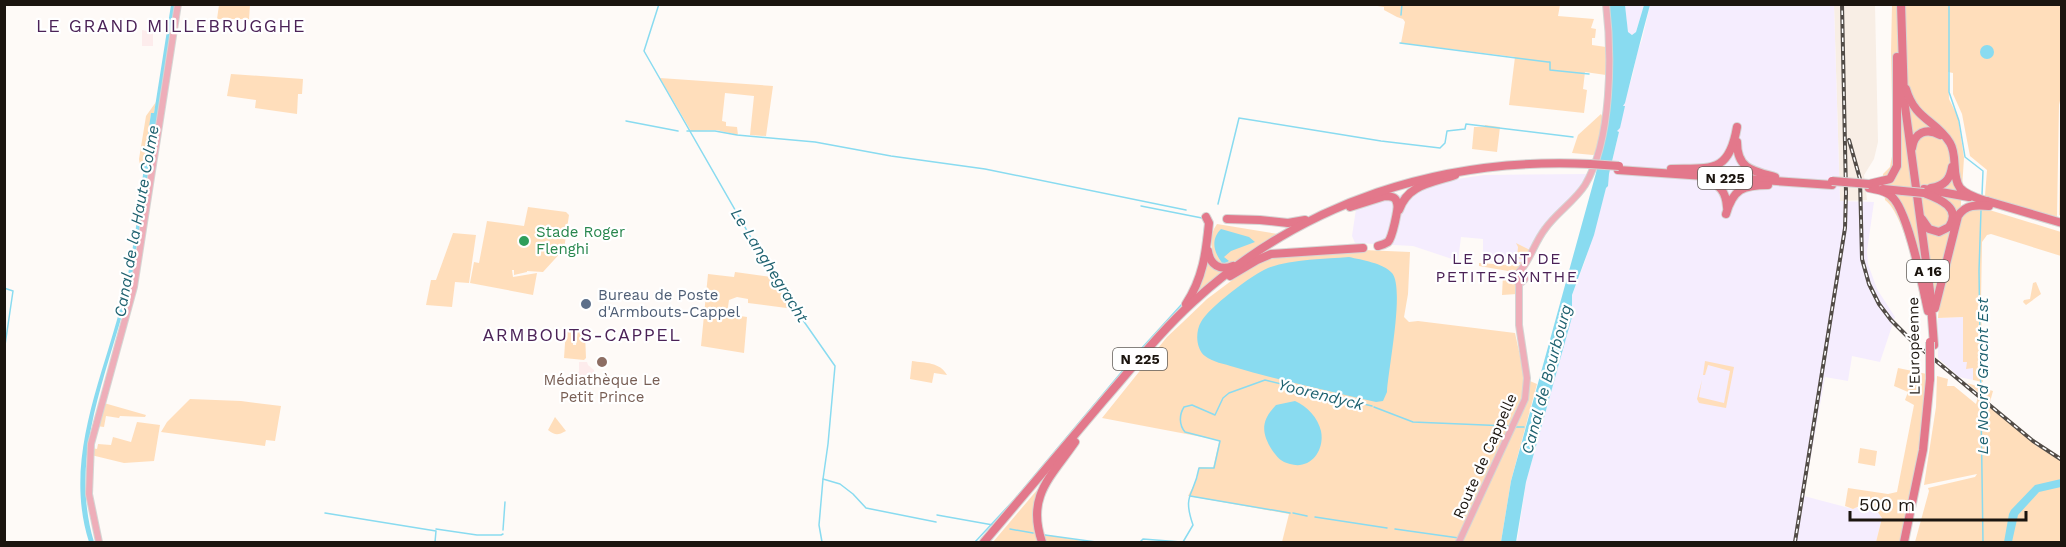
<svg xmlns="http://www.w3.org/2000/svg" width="2066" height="547" viewBox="0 0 2066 547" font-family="'Work Sans',sans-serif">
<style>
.built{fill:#f8eee5}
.industrial{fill:#f5edfe}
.education{fill:#fdecec}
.green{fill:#ffdebb}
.water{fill:#89dbf0}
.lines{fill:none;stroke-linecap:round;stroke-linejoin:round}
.stream{stroke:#89dbf0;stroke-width:1.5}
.major-casing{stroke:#d6d5d4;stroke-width:8}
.highway-casing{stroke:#d6d5d4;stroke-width:10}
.major{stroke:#eeaeb9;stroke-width:6}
.highway{stroke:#e3788b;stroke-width:8}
.rail-casing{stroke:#524c47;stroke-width:4}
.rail{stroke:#fff;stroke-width:1.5;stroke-dasharray:4.5;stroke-linecap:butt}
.highway-bridge-casing{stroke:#d6d5d4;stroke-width:10;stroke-linecap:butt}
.highway-bridge{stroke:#e3788b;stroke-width:8}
.leisure-dot{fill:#2e9e5b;stroke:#fff;stroke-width:2}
.service-dot{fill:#5c6f8a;stroke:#fff;stroke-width:2}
.education-dot{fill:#8d6e63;stroke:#fff;stroke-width:2}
.labels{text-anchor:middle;stroke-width:4.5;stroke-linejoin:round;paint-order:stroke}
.shield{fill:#fff;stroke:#5f5b57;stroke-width:1.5}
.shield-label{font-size:14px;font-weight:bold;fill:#1b150f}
.leisure-label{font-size:15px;fill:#27864d;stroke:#fff;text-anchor:start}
.service-label{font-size:15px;fill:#4e5e75;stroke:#fff;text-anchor:start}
.street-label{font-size:15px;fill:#1b150f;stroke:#fff}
.education-label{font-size:15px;fill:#785e54;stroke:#fff}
.water-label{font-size:16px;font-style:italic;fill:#1f6270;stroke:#fff}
.neighbourhood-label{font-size:16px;letter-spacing:1.5px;fill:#4b2257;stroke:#fff}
.quarter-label{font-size:18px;letter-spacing:1.5px;fill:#4b2257;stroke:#fff}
</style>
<rect width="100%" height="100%" fill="#fefaf7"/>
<polygon class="built" points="1834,5 1875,5 1878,142 1874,159 1864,175 1867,200 1840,201"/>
<g class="industrial">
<polygon points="1625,5 1644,5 1636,32 1633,35 1628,33"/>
<polygon points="1650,5 1834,5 1840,201 1874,202 1867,251 1868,264 1877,289 1895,317 1880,362 1852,356 1848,381 1825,377 1804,496 1853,509 1870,501 1882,518 1876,542 1517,542 1526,482 1571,320 1572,295 1585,261 1606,188 1619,132 1617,131 1624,106 1623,106 1633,74 1637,52 1642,40"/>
<polygon points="1588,174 1583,183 1553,216 1523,264 1483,261 1483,239 1461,237 1458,261 1413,246 1355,243 1352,236 1356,209 1444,181 1484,175"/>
<polygon points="1963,317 1963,362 1967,362 1973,368 1973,380 1959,377 1938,358 1938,318"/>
</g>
<g class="education">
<polygon points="142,30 153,32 153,46 142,46"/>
<polygon points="579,362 587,362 588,365 594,370 595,383 579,380 577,372 579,372"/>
</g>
<g class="green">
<polygon points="1364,4 1560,5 1558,16 1594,19 1591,28 1596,29 1595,38 1592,38 1592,45 1606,47 1606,75 1585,72 1583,89 1587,90 1584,113 1509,105 1515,57 1401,43 1405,22 1403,19 1397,17 1384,10 1384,7"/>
<polygon points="219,5 250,5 249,19 217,19"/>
<path d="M1892 5H2061L2062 92 2059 105 2057 217 1985 196 1987 170 1970 156 1962 114 1953 94V73L1948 72 1949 99 1958 117 1964 158 1960 218 1970 209 1983 208 2061 232V256L1991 234 1987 235 1982 242 1981 301 1983 382 1973 380V368L1966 369 1967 362H1963V317L1938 318 1939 304 1921 301C1916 277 1904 214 1885 200L1883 174 1890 167 1893 151 1891 52Z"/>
<polygon points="231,74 303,79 302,94 298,94 297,114 255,108 256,100 227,96"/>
<polygon points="660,78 773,86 766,136 750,135 754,96 725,93 722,121 726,122 726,126 737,127 738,135 716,130 691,131"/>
<polygon points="156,102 154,113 151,113 145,166 140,166 139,159 146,116"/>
<polygon points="2061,113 2062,216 2061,216 2059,215"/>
<polygon points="1601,114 1603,118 1596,153 1593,155 1572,153 1578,135"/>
<polygon points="1485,125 1500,127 1497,152 1472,149 1474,127 1485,127"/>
<polygon points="528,207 566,212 569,215 564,249 543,272 527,271 527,272 514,275 514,270 512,270 513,277 537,273 533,295 470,283 474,262 479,263 487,221 524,226"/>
<path d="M1217 224 1278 234 1230 265 1217 263C1211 250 1208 236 1217 224Z"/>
<polygon points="453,233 476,235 469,283 455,282 452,307 426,305 431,280 436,280"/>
<polygon points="1516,243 1530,250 1523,264 1509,263 1522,262 1523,259 1517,258 1518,247"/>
<polygon points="1364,250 1410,252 1408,294 1404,317 1409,322 1418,321 1515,333 1525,379 1537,384 1511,481 1501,542 1282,542 1289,514 1188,496 1197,479 1199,467 1213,468 1219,442 1218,440 1102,418 1167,337 1183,322 1207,299 1251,266 1273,257"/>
<polygon points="1207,256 1226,270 1193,299"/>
<polygon points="1479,263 1522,266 1514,272 1479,266"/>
<polygon points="735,272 772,277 794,309 748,303 748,299 737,297 729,300 727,314 747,317 744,353 701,346 708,274 734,277"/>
<path d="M1503 275C1515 278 1517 283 1517 294L1502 295Z"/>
<polygon points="2036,282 2041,294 2026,305 2023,302 2024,300 2030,299 2033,283"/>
<polygon points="566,329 575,330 574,335 573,336 573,345 576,345 578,330 585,333 586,358 584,360 564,358"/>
<path d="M912 361C925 363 940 362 947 375L934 373 932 383 910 379Z"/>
<polygon points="1705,361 1734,367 1726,408 1699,403 1697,399 1702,380 1699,397 1724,403 1730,371 1708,365 1705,375 1703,375"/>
<polygon points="1898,368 1927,374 1918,453 1901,542 1876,542 1882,518 1870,501 1853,509 1845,506 1848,488 1888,494 1897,492 1914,405 1905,400 1908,392 1894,386"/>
<polygon points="1937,376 1948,379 1947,386 1954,386 1976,404 1978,397 2037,446 2061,461 2061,542 1915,542 1929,491 1928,488 1975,477 1977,474 1924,485 1936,407"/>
<polygon points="1967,383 1993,391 1990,402"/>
<polygon points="190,399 241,401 281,406 275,441 266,440 265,446 161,432 167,422"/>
<polygon points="104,403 146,415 145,417 120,416 119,418 106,416 104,427 96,426"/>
<path d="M555 417 566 431C558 435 556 436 548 430Z"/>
<polygon points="137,422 160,425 154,461 124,463 91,455 92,448 97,449 98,444 111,445 113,437 131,442"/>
<polygon points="1860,448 1877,451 1875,466 1858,463"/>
<polygon points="1043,483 1036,504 1041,542 993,542"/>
<polygon points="1042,534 1089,542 1044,542"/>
</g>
<g class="water">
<path d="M171 5H176C162 90 151 177 135 262 118 354 65 447 94 542H89C61 454 108 369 126 284 138 227 143 170 151 113H154Z"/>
<path d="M1608 5H1625L1628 32 1632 35 1636 32 1644 5H1650C1641 38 1633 70 1625 103L1623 106H1625L1620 128 1617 131 1619 132 1609 174 1608 186 1606 188 1594 235 1572 295V317L1526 482 1516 542H1501L1511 481 1596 173 1608 113Z"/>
<circle cx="1987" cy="52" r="7"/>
<path d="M1221 229 1249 237 1255 242 1231 251 1224 257 1229 261 1223 264C1214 253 1210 240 1221 229Z"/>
<path d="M1349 257C1362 260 1383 263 1392 273 1405 288 1388 370 1387 392L1383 401 1376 402C1329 391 1281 381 1234 367 1225 364 1212 362 1205 356 1196 349 1195 332 1201 322 1208 308 1253 274 1268 268 1291 259 1325 259 1349 257Z"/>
<path d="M1295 401C1307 406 1318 418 1321 431 1325 451 1310 470 1290 464 1281 462 1277 457 1272 450 1261 432 1261 421 1276 405Z"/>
<polygon points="2061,479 2061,487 2039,492 2018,515 2012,542 2004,542 2009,514 2011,510 2035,485"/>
</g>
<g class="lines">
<g class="stream">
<polyline points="659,4 644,51 777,283 835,366 828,444 823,479 819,525 822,542"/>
<polyline points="1949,4 1949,92 1959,121 1965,157 1983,171 1982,195"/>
<polyline points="1401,15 1402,4"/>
<polyline points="1400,43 1548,62 1550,62 1550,70 1589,74"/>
<polyline points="626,121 678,131"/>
<polyline points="687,131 715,131 737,135 815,142 891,156 985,169 1186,210"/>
<polyline points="1218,204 1239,118 1381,141 1440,148 1445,143 1447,131 1465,129 1466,124 1573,137"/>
<polyline points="1141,206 1202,218"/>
<polyline points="1981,210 1979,271 1983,542"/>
<polyline points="4,252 4,267"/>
<polyline points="1202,252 1205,224"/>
<polyline points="4,288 13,291 4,352"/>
<polyline points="1374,407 1413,422 1508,426"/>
<polyline points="1516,427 1524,427"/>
<polyline points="823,479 840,484 853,494 866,508 936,522"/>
<polyline points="1190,496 1290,513"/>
<polyline points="325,513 436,531 435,542"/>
<polyline points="1293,513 1307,516"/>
<polyline points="937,515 993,525"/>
<polyline points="1315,517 1387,528"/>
<polyline points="436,529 477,535 501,535 503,534"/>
<polyline points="1010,529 1033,533"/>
<polyline points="1395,529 1459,538"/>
<polyline points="503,530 505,502"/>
<polyline points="1045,535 1096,542"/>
<polyline points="975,542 1014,500 1141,349 1182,304"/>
<polyline points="1140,542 1143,539 1181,542"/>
<path d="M1183 542 1193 525C1182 493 1194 497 1199 468H1214L1220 441 1185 432C1179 425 1179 415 1184 407L1192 405 1215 415 1223 398 1229 393 1265 380 1372 406"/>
</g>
<g class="major-casing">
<g id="major">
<polyline points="1517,280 1522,282 1525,279 1524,273 1520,272"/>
<polyline points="99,542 89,494 91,444 134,287 178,4"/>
<path d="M1459 542 1525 399 1527 378 1519 325V285L1516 275C1529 264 1534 243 1545 229 1556 213 1575 201 1585 185 1612 140 1612 55 1606 4"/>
</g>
</g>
<g class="highway-casing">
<g id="highway">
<polyline points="1901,4 1904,99 1930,291 1934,345"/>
<path d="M1906 89C1915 120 1936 120 1950 143 1958 156 1951 175 1960 188 1967 196 1980 199 1989 202"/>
<path d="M1737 142C1737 169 1753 171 1775 177"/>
<path d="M1912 148C1914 133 1926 127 1940 135"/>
<path d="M1671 169C1711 168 1729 174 1737 127"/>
<polyline points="1618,170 1832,185"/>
<path d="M1705 180C1720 184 1726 192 1727 207"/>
<polyline points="1869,184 1890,179 1897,166 1897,57"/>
<path d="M1869 188C1877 190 1885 190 1891 196 1908 209 1923 288 1928 311"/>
<path d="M1931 188C1944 186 1950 180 1952 167"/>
<polyline points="1883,189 1903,191"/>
<polyline points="1924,189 1969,197"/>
<polyline points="1987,201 2062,223"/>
<path d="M1350 207 1385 196C1391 196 1396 197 1397 203 1399 208 1392 238 1388 242 1385 244 1382 245 1378 246"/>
<path d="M1399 210C1408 184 1432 183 1455 175"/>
<path d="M1726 214C1733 189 1743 185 1768 185"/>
<polyline points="1227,219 1260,220 1288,223 1305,220"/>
<path d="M1922 219 1929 229 1939 232 1949 227C1962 208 1940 199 1924 193"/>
<path d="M1208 251C1210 265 1220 271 1233 266"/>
<polyline points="1230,276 1257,260 1271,254 1363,248"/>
<path d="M1186 304C1203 278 1206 253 1209 223L1206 217"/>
<path d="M1935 308 1958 216C1966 204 1977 205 1989 206"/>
<path d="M984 542C1024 495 1064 448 1104 400 1133 367 1160 332 1193 302 1303 201 1442 157 1590 164"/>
<path d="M1042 542C1026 496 1051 477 1075 442"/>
<polyline points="1904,542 1923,450 1930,379"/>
</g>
</g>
<use href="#major" class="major"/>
<use href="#highway" class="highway"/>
<g class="rail-casing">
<g id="rail">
<polyline points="1849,140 1860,179 1862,259 1869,284 1879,304 1891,320 1912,341 2033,441 2062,460"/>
<polyline points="1795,542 1845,228 1846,193 1842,4"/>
</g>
</g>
<use href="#rail" class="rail"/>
<g class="highway-bridge-casing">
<g id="highway-bridge">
<polyline points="1590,164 1619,166"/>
<polyline points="1832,181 1869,184"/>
<polyline points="1903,191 1924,193"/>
<polyline points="1930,342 1930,379"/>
</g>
</g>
<use href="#highway-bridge" class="highway-bridge"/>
</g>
<circle class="leisure-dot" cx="524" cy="241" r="6"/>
<circle class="service-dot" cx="586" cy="304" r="6"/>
<circle class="education-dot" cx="602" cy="362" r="6"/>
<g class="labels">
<g class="shield">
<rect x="1698" y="167" width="54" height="22" rx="4.5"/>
<rect x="1907" y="260" width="42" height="22" rx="4.5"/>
<rect x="1113" y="348" width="54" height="22" rx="4.5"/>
</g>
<g class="shield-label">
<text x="1725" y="183">N 225</text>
<text x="1928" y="276">A 16</text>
<text x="1140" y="364">N 225</text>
</g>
<g class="leisure-label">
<text x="536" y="237">Stade Roger<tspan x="536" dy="17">Flenghi</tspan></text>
</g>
<g class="service-label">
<text x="598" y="300">Bureau de Poste<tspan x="598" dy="17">d'Armbouts-Cappel</tspan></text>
</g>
<g class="street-label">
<text transform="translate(1914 346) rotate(-91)" y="5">L'Européenne</text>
<text transform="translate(1485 456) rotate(-66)" y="5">Route de Cappelle</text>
</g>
<g class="education-label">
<text x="602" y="385">Médiathèque Le<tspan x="602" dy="17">Petit Prince</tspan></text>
</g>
<g class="water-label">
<text transform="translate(136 221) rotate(-80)" y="6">Canal de la Haute Colme</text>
<text transform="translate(770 265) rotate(58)" y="6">Le Langhegracht</text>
<text transform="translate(1982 376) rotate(-90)" y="6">Le Noord Gracht Est</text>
<text transform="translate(1546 379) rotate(-75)" y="6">Canal de Bourbourg</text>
<text transform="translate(1321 394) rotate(14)" y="6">Yoorendyck</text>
</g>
<g class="neighbourhood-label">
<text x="1507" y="264">LE PONT DE<tspan x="1507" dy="18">PETITE-SYNTHE</tspan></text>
</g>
<g class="quarter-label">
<text x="171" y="32">LE GRAND MILLEBRUGGHE</text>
<text x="582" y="341">ARMBOUTS-CAPPEL</text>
</g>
</g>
<rect width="2066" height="547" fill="none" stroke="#1b150f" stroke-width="12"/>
<path d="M1850 511v9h176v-9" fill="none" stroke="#1b150f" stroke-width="3"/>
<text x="1859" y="511" font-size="18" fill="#1b150f" stroke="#ffffff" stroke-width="4.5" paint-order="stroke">500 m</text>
</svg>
